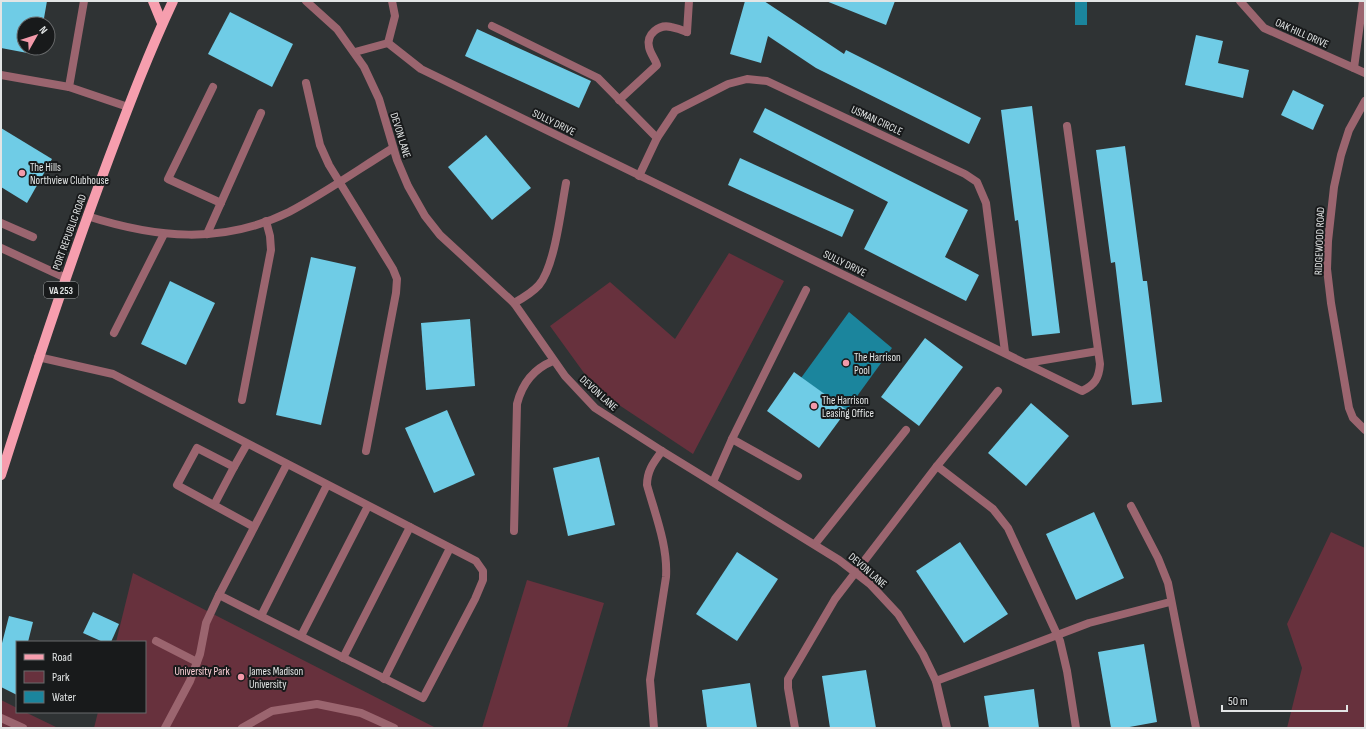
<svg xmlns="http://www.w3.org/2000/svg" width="1366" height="729" viewBox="0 0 1366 729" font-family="'Sofia Sans Condensed',sans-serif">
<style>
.green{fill:#67313d}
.water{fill:#1b859d}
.building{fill:#6fcce6}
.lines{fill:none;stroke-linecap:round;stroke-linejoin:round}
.service{stroke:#9b656f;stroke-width:8}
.minor{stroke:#9b656f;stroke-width:8}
.primary{stroke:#f69eae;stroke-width:10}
.poi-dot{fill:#f39aaa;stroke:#181a1b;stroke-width:1.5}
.labels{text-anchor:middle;stroke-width:4;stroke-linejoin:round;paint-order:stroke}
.shield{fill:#181a1b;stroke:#a5a8a8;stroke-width:1}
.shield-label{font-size:10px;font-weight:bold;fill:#e2e5e5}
.street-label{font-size:11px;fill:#e2e5e5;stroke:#181a1b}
.poi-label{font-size:11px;fill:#e2e5e5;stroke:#181a1b;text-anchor:start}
.park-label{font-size:11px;fill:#fdd1d8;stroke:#181a1b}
</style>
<rect width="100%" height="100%" fill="#2f3334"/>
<g class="green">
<polygon points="729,253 784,281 693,454 613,401 592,384 550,326 610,282 675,339"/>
<polygon points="1331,532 1365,548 1365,728 1287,728 1302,668 1287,624"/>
<polygon points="133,573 436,728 94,728 98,712 145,712 145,642 116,642"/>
<polygon points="527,580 604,603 567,728 482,728"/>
<polygon points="1,700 17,708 17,712 25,712 58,728 1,728"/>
</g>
<g class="water">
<rect x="1075" y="1" width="12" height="24"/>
<polygon points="849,312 892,348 847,410 801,378"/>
</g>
<g class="building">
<polygon points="1,1 47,1 43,24 24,24 24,48 39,48 38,55 1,48"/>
<polygon points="745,1 764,1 844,54 846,50 981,118 969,144 816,68 768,36 761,63 730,54"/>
<polygon points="826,1 895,1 886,25"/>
<polygon points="230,12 293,44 272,87 208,54"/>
<polygon points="477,29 591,81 579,108 465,56"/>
<polygon points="1196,35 1223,41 1218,63 1249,70 1243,98 1185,85"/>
<polygon points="1293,90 1324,105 1313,130 1281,115"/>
<polygon points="1032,106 1060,333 1032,336 1018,220 1015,221 1001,110"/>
<polygon points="765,108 968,210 945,257 979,275 966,301 864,249 888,202 753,132"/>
<polygon points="1,128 52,159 27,203 1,187"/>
<polygon points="486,135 531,188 492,220 448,167"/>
<polygon points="1125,146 1143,281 1147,281 1162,402 1132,405 1115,262 1111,263 1096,150"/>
<polygon points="740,158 854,210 842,237 728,185"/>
<polygon points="311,257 356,267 321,425 276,415"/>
<polygon points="170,281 215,303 186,365 141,344"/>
<polygon points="470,319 475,386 426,390 421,323"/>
<polygon points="925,338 963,367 919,426 881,397"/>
<polygon points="794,372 847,410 819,448 767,411"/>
<polygon points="1031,403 1069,436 1026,486 988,453"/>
<polygon points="447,410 475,475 434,493 405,428"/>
<polygon points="599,457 615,525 568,536 553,468"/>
<polygon points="1094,512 1124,578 1076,600 1046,534"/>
<polygon points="960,542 1008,614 964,643 916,571"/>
<polygon points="737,552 778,579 737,641 696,614"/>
<polygon points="93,612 119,624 111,642 103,642 83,633"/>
<polygon points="9,616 33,622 28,642 17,642 17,695 1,687 1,647"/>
<polygon points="1144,644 1157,722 1124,728 1111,728 1098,652"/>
<polygon points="866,670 876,728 830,728 822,676"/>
<polygon points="750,683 757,728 707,728 702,690"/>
<polygon points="1034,689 1039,728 989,728 984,696"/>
</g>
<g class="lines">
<g class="service">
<polyline points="84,1 69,87 128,107"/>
<polyline points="492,26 598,78 657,138"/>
<polyline points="388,43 395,16 392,1"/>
<polyline points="1,75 69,87"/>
<polyline points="306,83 320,145 329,165 393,269 397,279 396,293 366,451"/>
<polyline points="213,87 168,179 221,203"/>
<path d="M619 100 657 65C655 59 650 53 649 47 646 34 659 24 671 27 676 28 682 30 687 32"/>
<path d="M87 216C156 238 222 245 289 212 325 193 359 169 393 148"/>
<polyline points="1,223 33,237"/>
<polyline points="207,234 261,113"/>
<polyline points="1,248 66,278"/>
<path d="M514 303C523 298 532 293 539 285 555 266 561 209 566 183"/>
<polyline points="114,333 164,234"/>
<polyline points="38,357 113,374 476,561 483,571 483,580 475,599 423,698 219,595 287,464"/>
<polyline points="1026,363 1098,351"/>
<polyline points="242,400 271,250 270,236 266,221"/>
<polyline points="732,439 798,476"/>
<polyline points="937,466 993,509 1008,528 1060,641 1067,671 1076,728"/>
<polyline points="234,467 247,444"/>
<polyline points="713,482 732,439 806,290"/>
<polyline points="214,505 234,467 197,448 177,485 254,527"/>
<polyline points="1131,506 1158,558 1168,583 1196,728"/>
<path d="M514 531 517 404C522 384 533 369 553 361"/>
<polyline points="815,544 906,430"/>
<polyline points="261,616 327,485"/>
<polyline points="301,636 368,506"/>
<polyline points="156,641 197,662"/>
<polyline points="343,658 410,527"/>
<polyline points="384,679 450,548"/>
<polyline points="936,681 1089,623 1170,602"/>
<polyline points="165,728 190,681 200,654 206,623 219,595"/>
<polyline points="242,728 272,711 317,704 361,713 394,728"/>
<path d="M654 728 650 680 666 577C668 546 655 514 647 485 647 470 654 462 662 451"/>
<polyline points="795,728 788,688 788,679 835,599 937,466 998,391"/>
</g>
<g class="minor">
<polyline points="306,1 337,29 364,67 379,99 397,160 408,186 425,216 440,235 514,303 565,376 595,408 662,451 839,560 870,584 898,614 923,654 936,681 947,728"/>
<polyline points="1240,1 1264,28 1365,73"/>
<polyline points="687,32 689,1"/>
<path d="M355 52 388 43 421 69 1082 391C1095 385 1099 378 1100 364L1067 126"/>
<polyline points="1354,68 1363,1"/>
<polyline points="1365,101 1349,130 1341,155 1334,187 1328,241 1327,269 1331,303 1349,408 1353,418 1365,430"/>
<polyline points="639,176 657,138 675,111 728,84 747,79 767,81 965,174 977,182 986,203 1005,352"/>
<polyline points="1,718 23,728"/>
</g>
<g class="primary">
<polyline points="153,1 162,23"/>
<path d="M1 475C35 368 70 262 109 158 129 105 149 52 173 1"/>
</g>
</g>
<g class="poi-dot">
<circle cx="22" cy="173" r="4"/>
<circle cx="846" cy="363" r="4"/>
<circle cx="814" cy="406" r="4"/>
<circle cx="241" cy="677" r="4"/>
</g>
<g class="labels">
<rect class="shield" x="44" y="282" width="34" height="16" rx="3"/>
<g class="shield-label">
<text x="61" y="294">VA 253</text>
</g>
<g class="street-label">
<text transform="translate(1302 33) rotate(24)" y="4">OAK HILL DRIVE</text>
<text transform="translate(877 120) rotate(25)" y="4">USMAN CIRCLE</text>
<text transform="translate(554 122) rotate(26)" y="4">SULLY DRIVE</text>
<text transform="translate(401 135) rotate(73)" y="4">DEVON LANE</text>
<text transform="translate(69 232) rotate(-70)" y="4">PORT REPUBLIC ROAD</text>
<text transform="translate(1319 241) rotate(-88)" y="4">RIDGEWOOD ROAD</text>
<text transform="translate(845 263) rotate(26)" y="4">SULLY DRIVE</text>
<text transform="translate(599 393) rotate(42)" y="4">DEVON LANE</text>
<text transform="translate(868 570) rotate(41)" y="4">DEVON LANE</text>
</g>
<g class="poi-label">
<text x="30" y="171">The Hills<tspan x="30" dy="13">Northview Clubhouse</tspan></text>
<text x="854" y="361">The Harrison<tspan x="854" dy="13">Pool</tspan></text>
<text x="822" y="404">The Harrison<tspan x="822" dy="13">Leasing Office</tspan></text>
<text x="249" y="675">James Madison<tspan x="249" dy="13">University</tspan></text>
</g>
<g class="park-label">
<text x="202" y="675">University Park</text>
</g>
</g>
<rect width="1366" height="729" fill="none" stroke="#e2e5e5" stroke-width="4"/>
<rect x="16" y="641" width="130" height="72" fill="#181a1b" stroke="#696b6c"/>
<rect x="24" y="654" width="20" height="6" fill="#f69eae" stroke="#696b6c"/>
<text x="52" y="661" font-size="12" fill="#e2e5e5">Road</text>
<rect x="24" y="671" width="20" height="12" fill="#67313d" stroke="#696b6c"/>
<text x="52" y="681" font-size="12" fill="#e2e5e5">Park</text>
<rect x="24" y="691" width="20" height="12" fill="#1b859d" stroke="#696b6c"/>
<text x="52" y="701" font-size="12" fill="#e2e5e5">Water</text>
<g transform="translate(36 36) rotate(51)"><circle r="19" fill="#181a1b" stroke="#696b6c"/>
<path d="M0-3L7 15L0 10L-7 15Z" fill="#f39aaa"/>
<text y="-6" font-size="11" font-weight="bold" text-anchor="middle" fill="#e2e5e5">N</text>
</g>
<path d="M1222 705v6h125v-6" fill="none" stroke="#e2e5e5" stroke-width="2"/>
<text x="1228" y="705" font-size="12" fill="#e2e5e5" stroke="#181a1b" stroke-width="3" paint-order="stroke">50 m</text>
</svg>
